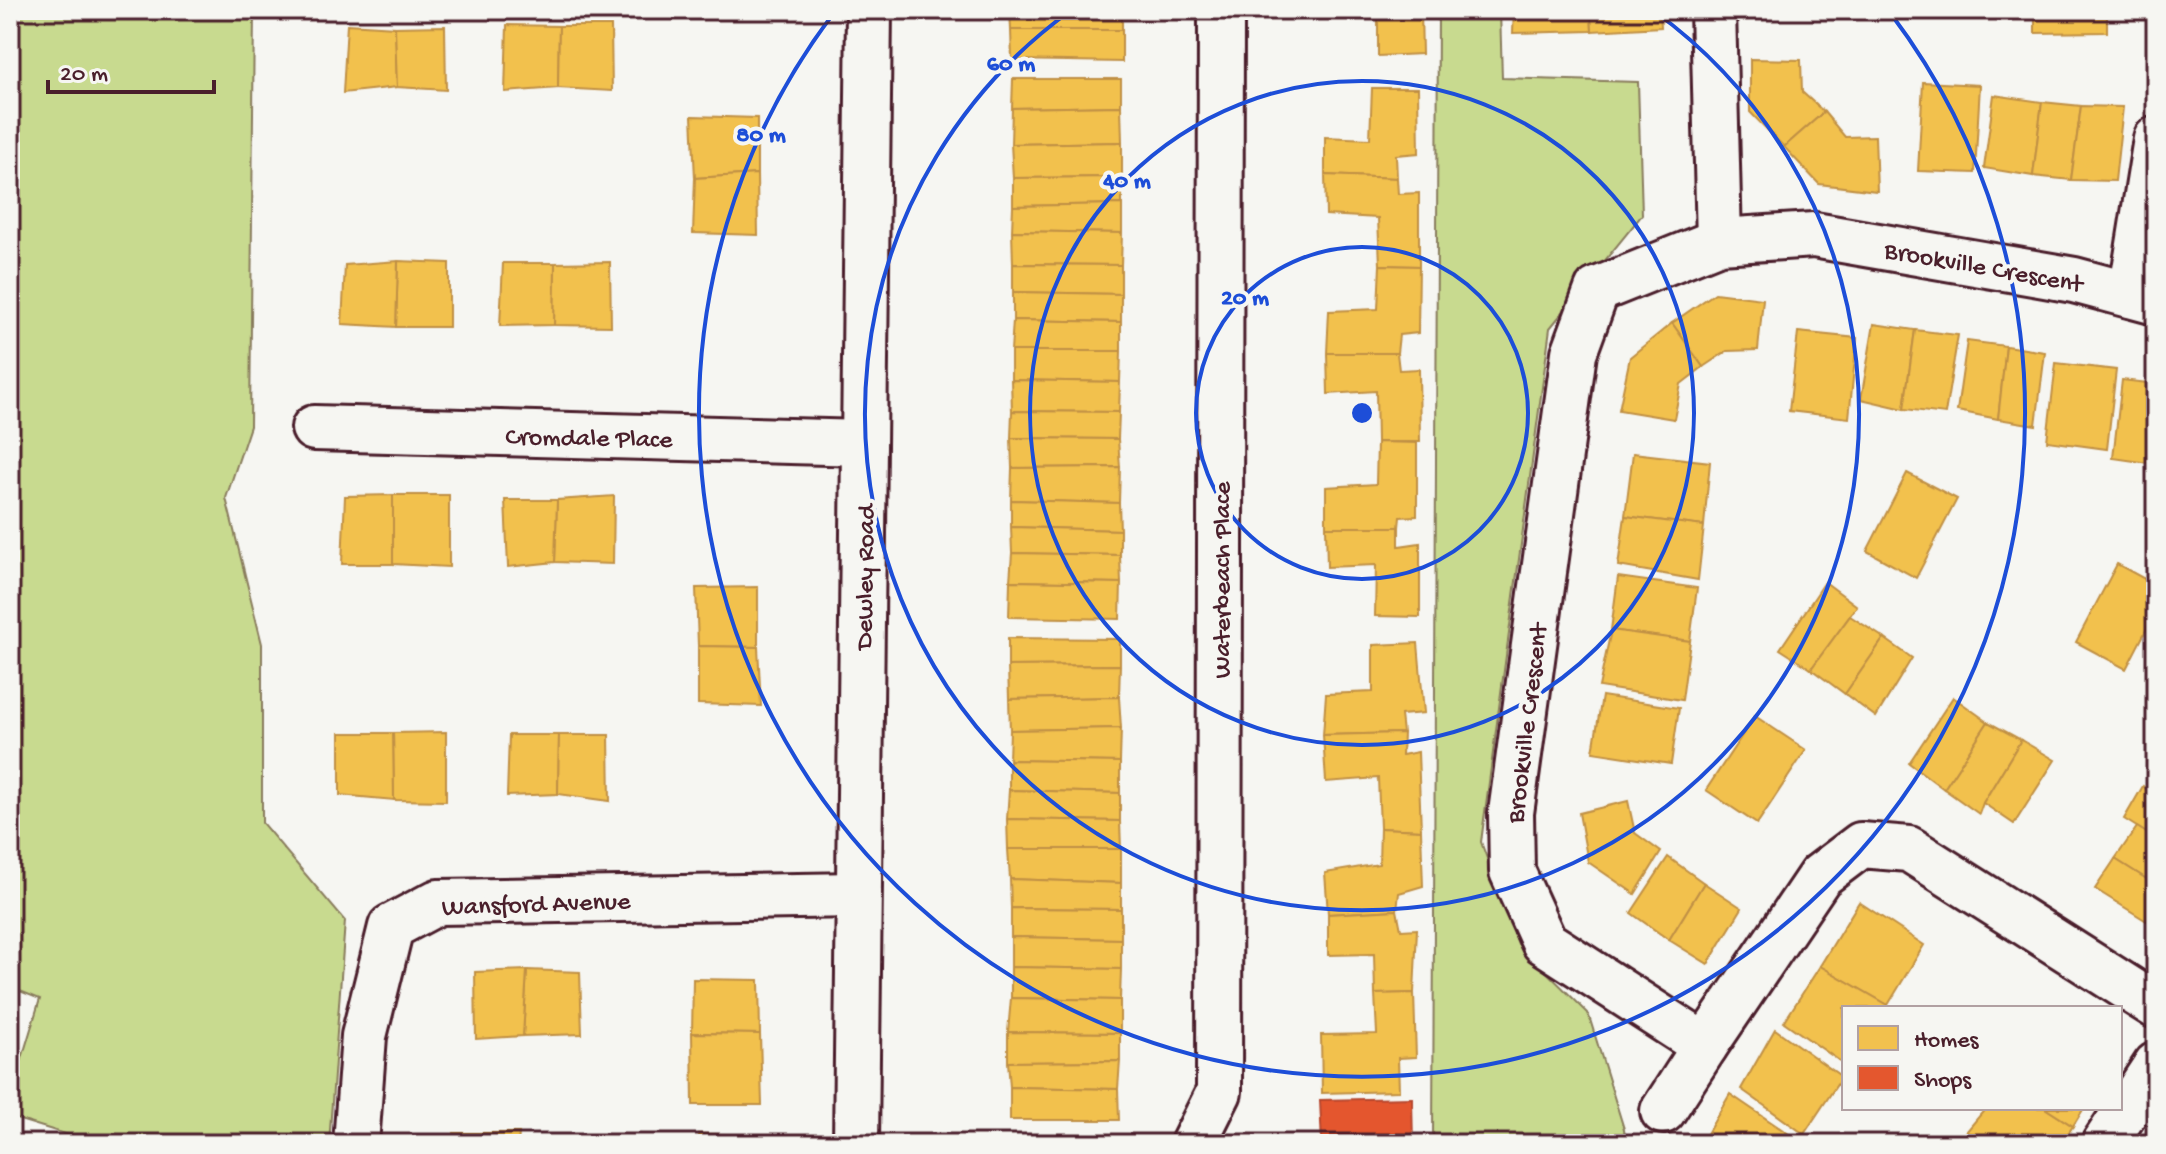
<svg xmlns="http://www.w3.org/2000/svg" width="2166" height="1154" viewBox="0 0 2166 1154" font-family="'Gochi Hand',sans-serif">
<style>
.green{fill:#c8da8f;stroke:#897c5d;stroke-width:2}
.homes{fill:#f2c14e;stroke:#c09044;stroke-width:2}
.shops{fill:#e4572e;stroke:#b6462d;stroke-width:2}
.lines{fill:none;stroke-linecap:round;stroke-linejoin:round}
.street-casing{stroke:#4a1f2b;stroke-width:50}
.street{stroke:#f6f6f2;stroke-width:44}
.ring{fill:none;stroke:#1d4ed8;stroke-width:4}
.labels{text-anchor:middle;stroke-width:8;stroke-linejoin:round;paint-order:stroke}
.street-label{font-size:26px;fill:#4a1f2b;stroke:#f6f6f2}
.centre{fill:#1d4ed8;stroke:#f6f6f2;stroke-width:4}
.ring-label{font-size:24px;text-anchor:middle;font-weight:bold;fill:#1d4ed8;stroke:#f6f6f2;stroke-width:8;stroke-linejoin:round;paint-order:stroke}
</style>
<rect width="100%" height="100%" fill="#f6f6f2"/>
<filter id="ink" filterUnits="userSpaceOnUse"><feTurbulence type="fractalNoise" baseFrequency=".0125" numOctaves="2"/><feDisplacementMap in="SourceGraphic" scale="16" xChannelSelector="R" yChannelSelector="G"/><feConvolveMatrix kernelMatrix="1 2 1 2 8 2 1 2 1" color-interpolation-filters="sRGB"/></filter>
<g filter="url(#ink)">
<g class="green">
<polygon points="10,10 254,10 250,426 226,498 262,644 262,823 345,921 329,1144 98,1144 10,1117 10,1098 40,999 10,987"/>
<polygon points="1438,10 1500,10 1502,78 1638,82 1642,215 1550,328 1481,842 1518,944 1588,1013 1624,1129 1626,1144 1433,1144"/>
</g>
<g class="homes">
<polygon points="1010,10 1122,10 1122,30 1011,30"/>
<polygon points="1378,10 1421,10 1422,54 1378,56"/>
<polygon points="1514,10 1591,10 1592,31 1513,33"/>
<polygon points="1591,10 1660,10 1661,27 1592,31"/>
<polygon points="2035,10 2107,10 2107,32 2035,33"/>
<polygon points="347,24 395,27 397,87 343,93"/>
<polygon points="507,25 559,26 558,88 505,92"/>
<polygon points="445,26 446,90 397,87 395,27"/>
<polygon points="559,26 611,26 612,91 558,88"/>
<polygon points="1011,30 1122,30 1122,62 1012,60"/>
<polygon points="1750,59 1801,60 1802,92 1824,112 1784,147 1750,112"/>
<polygon points="1013,79 1121,79 1121,106 1012,108"/>
<polygon points="1923,82 1980,85 1975,173 1918,171"/>
<polygon points="1372,88 1418,88 1419,153 1396,155 1397,178 1325,175 1325,137 1370,139"/>
<polygon points="1994,95 2042,102 2033,176 1984,168"/>
<polygon points="2042,102 2081,106 2071,180 2033,176"/>
<polygon points="1121,106 1122,142 1011,144 1012,108"/>
<polygon points="2081,106 2123,107 2115,181 2071,180"/>
<polygon points="1824,112 1845,137 1875,136 1877,191 1819,184 1784,147"/>
<polygon points="692,116 757,118 757,174 695,178"/>
<polygon points="1122,142 1122,177 1013,178 1011,144"/>
<polygon points="757,174 758,235 693,233 695,178"/>
<polygon points="1325,175 1397,178 1398,194 1419,193 1419,266 1380,265 1378,218 1326,215"/>
<polygon points="1122,177 1122,204 1013,206 1013,178"/>
<polygon points="1122,204 1122,233 1012,231 1013,206"/>
<polygon points="1012,231 1122,233 1121,265 1013,264"/>
<polygon points="398,261 449,263 449,327 396,327"/>
<polygon points="398,261 396,327 342,324 345,265"/>
<polygon points="610,262 611,326 554,325 555,263"/>
<polygon points="503,263 555,263 554,325 500,326"/>
<polygon points="1013,264 1121,265 1121,294 1013,292"/>
<polygon points="1380,265 1419,266 1418,333 1399,335 1397,353 1327,353 1329,311 1378,309"/>
<polygon points="1013,292 1121,294 1121,322 1013,320"/>
<polygon points="1715,293 1763,299 1758,350 1727,351 1703,367 1672,323"/>
<polygon points="1013,320 1121,322 1121,351 1011,351"/>
<polygon points="1672,323 1703,367 1681,384 1674,419 1619,410 1630,357"/>
<polygon points="1874,324 1915,330 1904,409 1861,399"/>
<polygon points="1915,330 1958,335 1945,414 1904,409"/>
<polygon points="1798,332 1857,338 1849,418 1789,411"/>
<polygon points="1967,341 2006,346 1998,419 1957,411"/>
<polygon points="2006,346 2045,352 2036,425 1998,419"/>
<polygon points="1011,351 1121,351 1120,382 1011,380"/>
<polygon points="1327,353 1397,353 1399,370 1419,369 1420,442 1377,442 1376,391 1328,394"/>
<polygon points="2056,363 2116,370 2107,449 2047,441"/>
<polygon points="1011,380 1120,382 1119,412 1012,411"/>
<polygon points="2122,380 2156,384 2156,464 2113,458"/>
<polygon points="1012,411 1119,412 1118,439 1011,438"/>
<polygon points="1011,438 1118,439 1120,467 1012,468"/>
<polygon points="1377,442 1417,443 1417,516 1400,517 1399,527 1326,527 1326,487 1376,484"/>
<polygon points="1633,453 1710,462 1704,526 1625,516"/>
<polygon points="1120,467 1119,503 1011,500 1012,468"/>
<polygon points="1907,473 1957,499 1916,578 1867,551"/>
<polygon points="393,495 449,495 449,567 393,564"/>
<polygon points="393,495 393,564 342,564 345,496"/>
<polygon points="614,496 613,564 555,562 557,500"/>
<polygon points="505,500 557,500 555,562 508,567"/>
<polygon points="1011,500 1119,503 1120,530 1011,527"/>
<polygon points="1625,516 1704,526 1698,580 1618,566"/>
<polygon points="1011,527 1120,530 1120,555 1012,553"/>
<polygon points="1326,527 1399,527 1399,546 1420,543 1420,617 1375,616 1376,565 1327,567"/>
<polygon points="1012,553 1120,555 1121,583 1010,581"/>
<polygon points="2117,564 2156,585 2156,611 2126,669 2076,642"/>
<polygon points="1618,577 1697,588 1690,641 1611,630"/>
<polygon points="1010,581 1121,583 1120,619 1009,617"/>
<polygon points="1825,582 1857,606 1811,669 1780,649"/>
<polygon points="758,587 758,647 698,646 696,588"/>
<polygon points="1850,616 1884,638 1845,694 1811,669"/>
<polygon points="1611,630 1690,641 1682,700 1599,687"/>
<polygon points="1008,638 1120,639 1120,665 1008,666"/>
<polygon points="1884,638 1912,658 1876,717 1845,694"/>
<polygon points="1418,643 1424,713 1401,715 1403,733 1323,735 1326,694 1373,692 1373,645"/>
<polygon points="698,646 758,647 761,706 698,704"/>
<polygon points="1120,665 1119,697 1009,699 1008,666"/>
<polygon points="1602,696 1679,708 1671,764 1593,752"/>
<polygon points="1119,697 1121,728 1010,730 1009,699"/>
<polygon points="1953,697 1988,722 1944,789 1909,763"/>
<polygon points="1755,716 1806,750 1757,824 1706,790"/>
<polygon points="1988,722 2021,740 1983,803 1979,814 1944,789"/>
<polygon points="1121,728 1120,762 1009,760 1010,730"/>
<polygon points="446,732 446,801 394,800 393,733"/>
<polygon points="340,733 393,733 394,800 340,795"/>
<polygon points="1403,733 1402,755 1418,752 1421,830 1380,828 1378,778 1326,782 1323,735"/>
<polygon points="509,735 559,735 558,794 507,796"/>
<polygon points="559,735 609,735 610,801 558,794"/>
<polygon points="2021,740 2055,760 2014,824 1983,803"/>
<polygon points="1009,760 1120,762 1120,793 1009,790"/>
<polygon points="2143,786 2156,796 2156,839 2124,819"/>
<polygon points="1009,790 1120,793 1120,821 1007,819"/>
<polygon points="1628,801 1635,833 1661,852 1635,894 1588,862 1579,813"/>
<polygon points="1007,819 1120,821 1121,849 1008,849"/>
<polygon points="2137,827 2156,839 2156,885 2115,859"/>
<polygon points="1380,828 1421,830 1423,886 1399,893 1397,910 1328,914 1325,873 1379,864"/>
<polygon points="1008,849 1121,849 1121,883 1010,879"/>
<polygon points="1668,857 1704,883 1669,940 1631,913"/>
<polygon points="2115,859 2156,885 2156,921 2153,925 2095,889"/>
<polygon points="1010,879 1121,883 1121,909 1011,908"/>
<polygon points="1704,883 1742,908 1708,964 1669,940"/>
<polygon points="1859,902 1924,945 1888,1005 1820,966"/>
<polygon points="1011,908 1121,909 1121,939 1011,937"/>
<polygon points="1397,910 1401,930 1417,929 1414,993 1375,994 1374,954 1328,955 1328,914"/>
<polygon points="1011,937 1121,939 1121,969 1011,967"/>
<polygon points="1820,966 1888,1005 1887,1008 1844,1008 1844,1064 1784,1022"/>
<polygon points="1011,967 1121,969 1120,1000 1011,998"/>
<polygon points="527,970 580,972 582,1034 523,1036"/>
<polygon points="527,970 523,1036 476,1039 475,972"/>
<polygon points="693,979 759,980 760,1034 692,1033"/>
<polygon points="1414,993 1416,1057 1398,1058 1399,1091 1322,1093 1321,1035 1377,1034 1375,994"/>
<polygon points="1011,998 1120,1000 1120,1033 1008,1032"/>
<polygon points="1775,1029 1842,1077 1804,1134 1741,1089"/>
<polygon points="1008,1032 1120,1033 1120,1061 1008,1062"/>
<polygon points="692,1033 760,1034 762,1105 693,1105"/>
<polygon points="1120,1061 1118,1089 1010,1087 1008,1062"/>
<polygon points="1010,1087 1118,1089 1119,1120 1010,1120"/>
<polygon points="1730,1094 1799,1141 1797,1144 1701,1144"/>
<polygon points="1986,1108 2045,1108 2073,1126 2061,1144 1970,1144 1961,1138"/>
<polygon points="2045,1108 2084,1108 2073,1126"/>
<polygon points="454,1133 519,1133 518,1144 454,1144"/>
<polygon points="699,1134 757,1136 757,1144 698,1144"/>
</g>
<polygon class="shops" points="1412,1098 1413,1144 1322,1144 1320,1100"/>
<g class="lines">
<g class="street-casing">
<g id="street">
<polyline points="1713,10 1719,241"/>
<polyline points="2131,295 2156,139"/>
<polyline points="2156,302 2074,280 1814,235 1719,241 1597,290 1574,353 1511,813 1512,871 1544,942 1705,1046 1820,876 1861,845 1909,849 2156,1006"/>
<polyline points="314,428 864,443"/>
<polyline points="1663,1111 1705,1046"/>
<polyline points="356,1144 364,1036 391,927 438,902 858,895"/>
<polyline points="856,1144 869,10"/>
<polyline points="1193,1144 1219,1092 1221,10"/>
<polyline points="2104,1144 2156,1065"/>
</g>
</g>
<use href="#street" class="street"/>
</g>
</g>
<g class="ring">
<circle cx="1362" cy="413" r="166"/>
<circle cx="1362" cy="413" r="332"/>
<path d="M1654 11A497 497 0 1 1 1070 11"/>
<path d="M1891 14A663 663 0 1 1 833 14"/>
</g>
<g class="labels">
<g class="street-label">
<text transform="translate(1984 265) rotate(10)" y="9">Brookville Crescent</text>
<text transform="translate(589 436) rotate(1)" y="9">Cromdale Place</text>
<text transform="translate(863 577) rotate(-89)" y="9">Dewley Road</text>
<text transform="translate(1220 580) rotate(-90)" y="9">Waterbeach Place</text>
<text transform="translate(1525 723) rotate(-83)" y="9">Brookville Crescent</text>
<text transform="translate(536 902) rotate(-2)" y="9">Wansford Avenue</text>
</g>
</g>
<circle cx="1362" cy="413" r="12" class="centre"/>
<g class="ring-label">
<text x="1011" y="70">60 m</text>
<text x="761" y="141">80 m</text>
<text x="1127" y="187">40 m</text>
<text x="1245" y="304">20 m</text>
</g>
<rect width="2166" height="1154" fill="none" stroke="#f6f6f2" stroke-width="40"/>
<rect x="20" y="20" width="2126" height="1114" fill="none" stroke="#4a1f2b" stroke-width="3" filter="url(#ink)"/>
<rect x="1842" y="1006" width="280" height="104" fill="#f6f6f2" stroke="#b1a0a2" stroke-width="2"/>
<rect x="1858" y="1026" width="40" height="24" fill="#f2c14e" stroke="#b1a0a2" stroke-width="2"/>
<text x="1914" y="1046" font-size="24" fill="#4a1f2b">Homes</text>
<rect x="1858" y="1066" width="40" height="24" fill="#e4572e" stroke="#b1a0a2" stroke-width="2"/>
<text x="1914" y="1086" font-size="24" fill="#4a1f2b">Shops</text>
<path d="M48 80v12h166v-12" fill="none" stroke="#4a1f2b" stroke-width="4"/>
<text x="60" y="80" font-size="24" fill="#4a1f2b" stroke="#f6f6f2" stroke-width="6" paint-order="stroke">20 m</text>
</svg>
